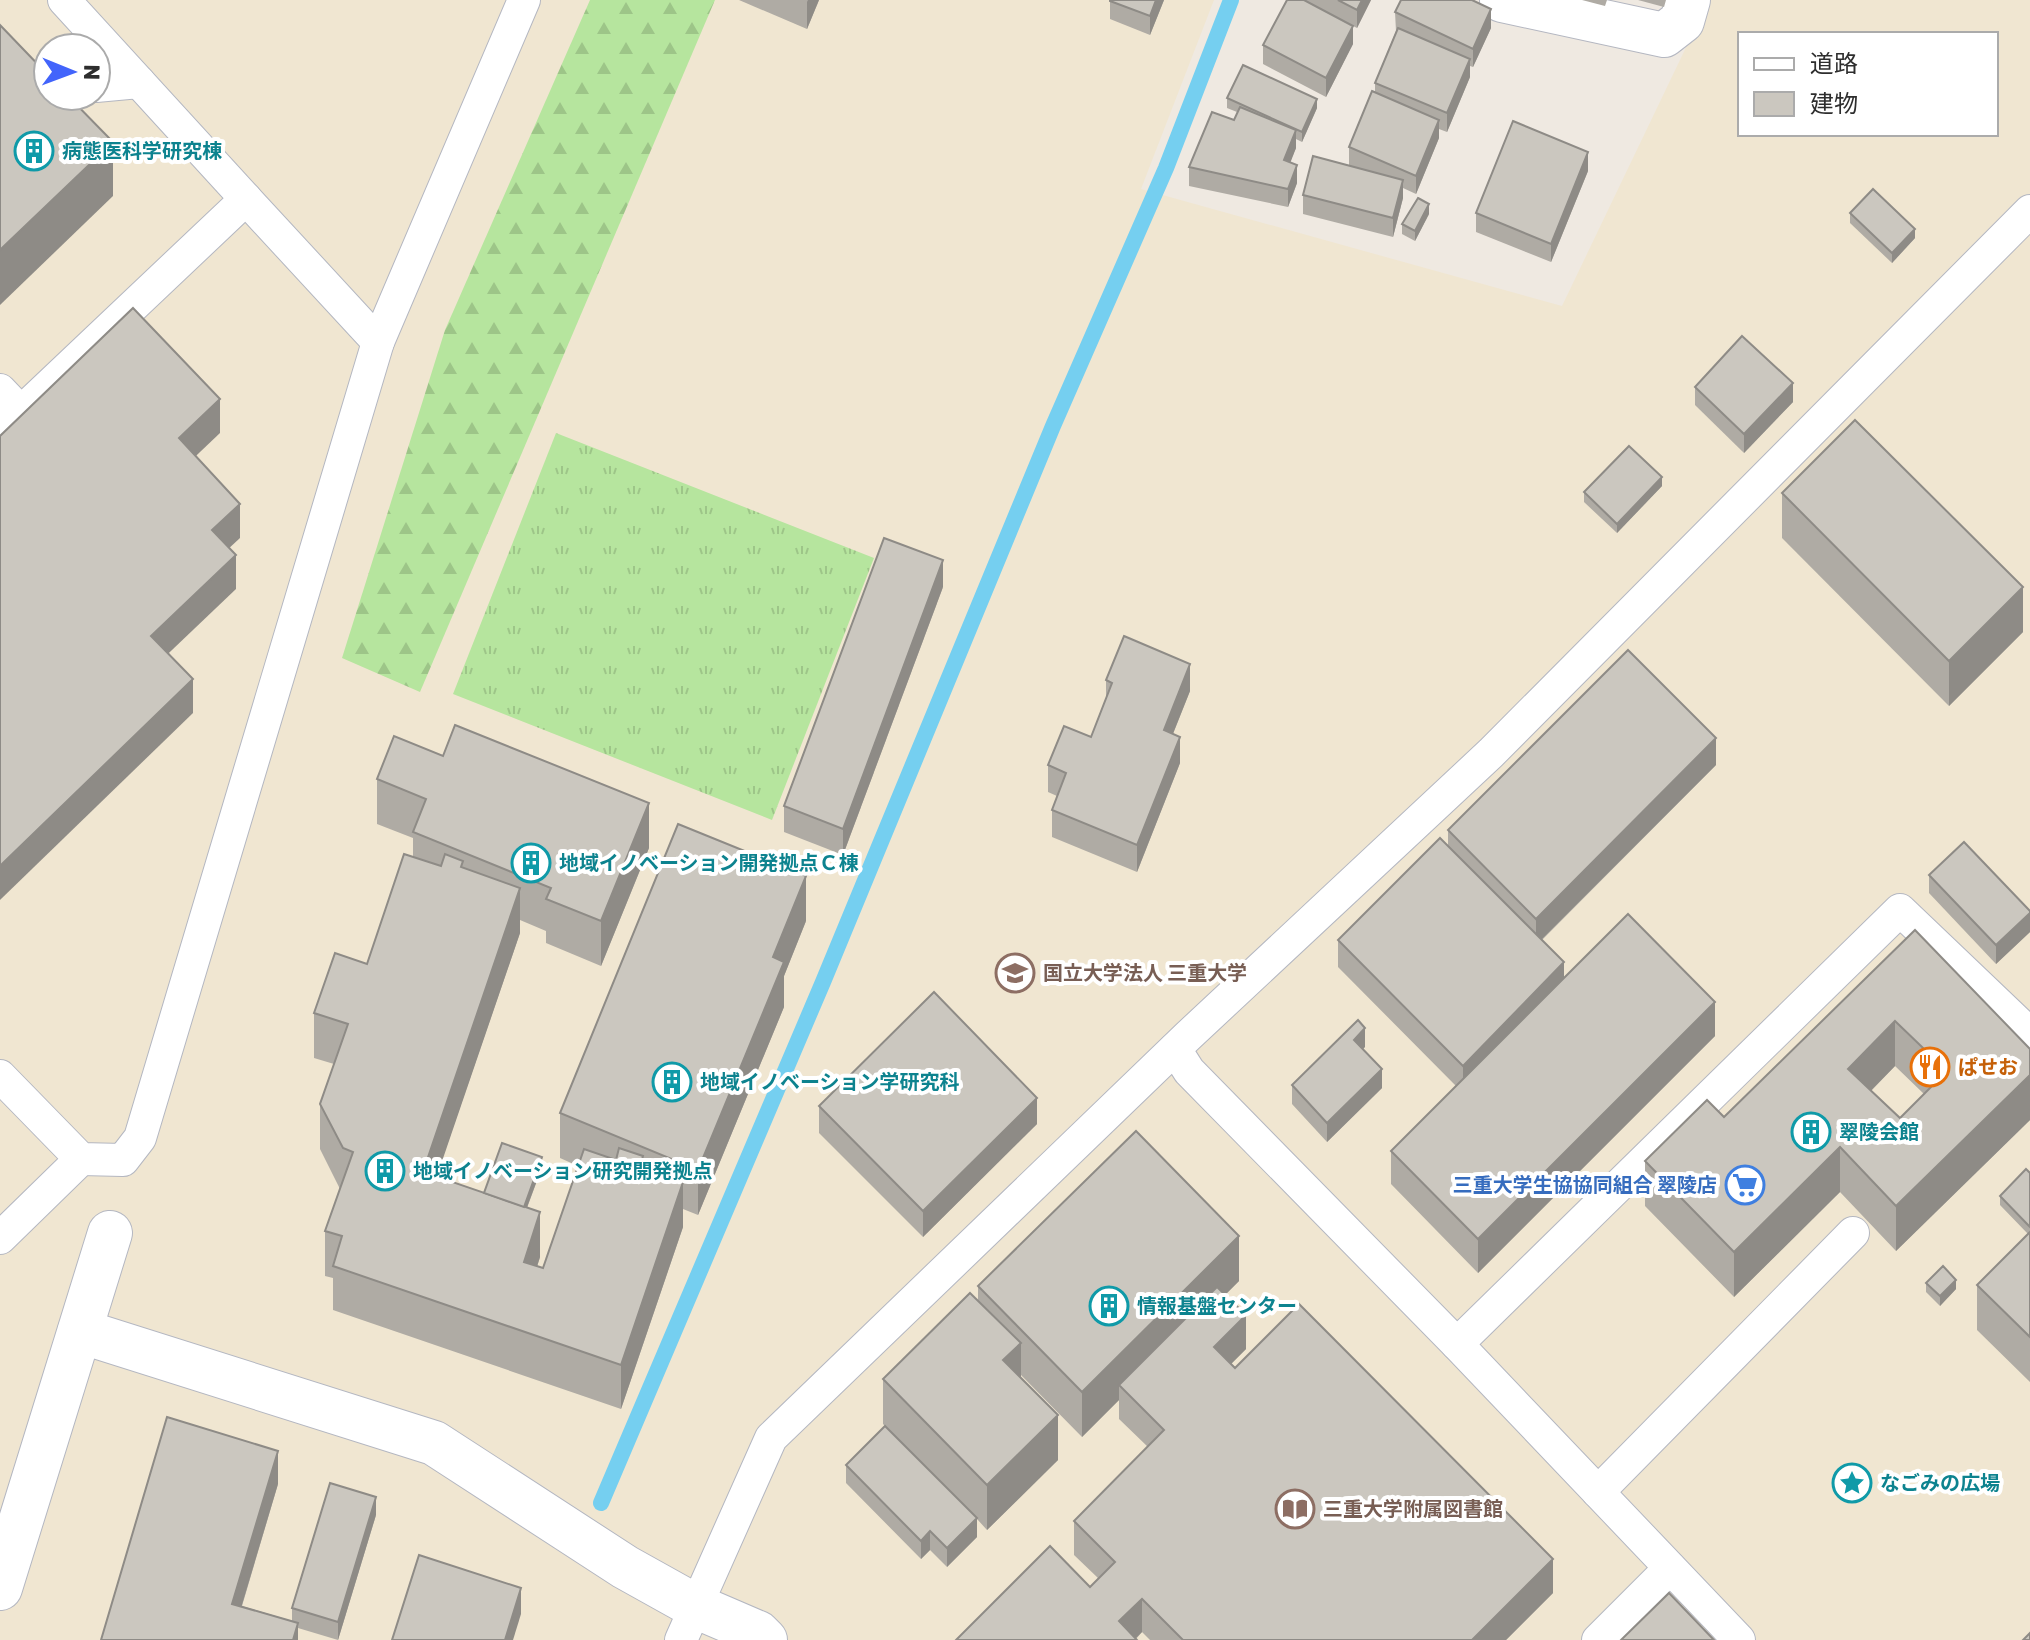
<svg xmlns="http://www.w3.org/2000/svg" width="2030" height="1640" viewBox="0 0 2030 1640" font-family="Rubik,'Noto Sans JP',sans-serif">
<style>
.education{fill:#f0e6d1;fill-rule:evenodd}
.grass{fill:url(#grass-tufts)}
.forest{fill:url(#forest-firs)}
.lines{fill:none;stroke-linecap:round;stroke-linejoin:round}
.stream{stroke:#75cff0;stroke-width:16}
.lane-casing{stroke:#b4b7c1;stroke-width:34}
.street-casing{stroke:#b4b7c1;stroke-width:46}
.secondary-casing{stroke:#b4b7c1;stroke-width:46}
.lane{stroke:#fff;stroke-width:32}
.street{stroke:#fff;stroke-width:44}
.secondary{stroke:#fff;stroke-width:44}
.wall{fill:#afaba4;fill-rule:evenodd}
.shaded-wall{fill:#8e8b86}
.building{fill:#cbc7bf;stroke:#8e8b86;stroke-width:2;fill-rule:evenodd}
.labels{text-anchor:middle;stroke-width:8;stroke-linejoin:round;paint-order:stroke}
.culture-label{font-size:20px;font-weight:bold;fill:#0d838f;stroke:#fff;text-anchor:start}
.education-label{font-size:20px;font-weight:bold;fill:#785e54;stroke:#fff;text-anchor:start}
.food-label{font-size:20px;font-weight:bold;fill:#c56008;stroke:#fff;text-anchor:start}
.shop-label{font-size:20px;font-weight:bold;fill:#366cbe;stroke:#fff;text-anchor:end}
</style>
<defs>
<pattern id="grass-tufts" width="24" height="20" patternUnits="userSpaceOnUse" patternTransform="scale(2)"><rect width="24" height="20" fill="#b6e59e"/><path d="M3 7l-1-3M5 7V3M7 7l1-3M15 17l-1-3M17 17v-4M19 17l1-3" fill="none" stroke="#9dc588"/></pattern>
<pattern id="forest-firs" width="22" height="20" patternUnits="userSpaceOnUse" patternTransform="scale(2)"><rect width="22" height="20" fill="#b6e59e"/><path d="M5 1l3.5 6h-7zM16 11l3.5 6h-7z" fill="#9dc588"/></pattern>
</defs>
<rect width="100%" height="100%" fill="#efe9e1"/>
<path class="education" d="M0 0H1214L1141 189 1562 306 1691 37 1702 0H2030V1640H0ZM1740 34H1996V134H1740ZM48 48H96V96H48Z"/>
<polygon class="grass" points="556,433 874,558 772,820 453,694"/>
<polygon class="forest" points="590,0 715,0 420,692 342,658 445,330"/>
<g class="lines">
<polyline class="stream" points="601,1503 823,982 1053,426 1166,168 1231,0"/>
<g class="lane-casing">
<g id="lane">
<polyline points="64,0 246,199"/>
<polyline points="96,86 139,82"/>
<polyline points="0,390 21,412"/>
<polyline points="0,432 246,199 378,342"/>
<polyline points="1175,1049 1189,1071 1457,1344 1739,1640"/>
<polyline points="0,1076 81,1159 123,1160 140,1138 378,342 524,0"/>
<polyline points="0,1238 81,1159"/>
<polyline points="1457,1344 1900,910 2030,1034"/>
<polyline points="1598,1492 1853,1233"/>
<polyline points="681,1640 771,1438 1188,1036 1491,753 2030,211"/>
<polyline points="1598,1640 1670,1568"/>
</g>
</g>
<g class="street-casing">
<g id="street">
<polyline points="1502,0 1664,35 1682,21 1688,0"/>
<polyline points="695,1606 758,1633 765,1640"/>
</g>
</g>
<g class="secondary-casing">
<g id="secondary">
<polyline points="80,1331 434,1443 625,1567 695,1606"/>
<polyline points="0,1588 110,1233"/>
</g>
</g>
<use href="#lane" class="lane"/>
<use href="#street" class="street"/>
<use href="#secondary" class="secondary"/>
</g>
<g class="wall">
<polygon points="739,0 819,0 807,29"/>
<polygon points="1110,0 1164,0 1150,35 1110,19"/>
<polygon points="1287,0 1371,0 1357,28 1353,26 1353,44 1326,97 1263,64 1263,45"/>
<polygon points="1582,0 1607,0 1605,6"/>
<polygon points="1638,0 1666,0 1664,7"/>
<polygon points="1395,12 1491,28 1473,67 1470,66 1470,77 1447,132 1439,129 1439,138 1416,194 1403,188 1403,198 1393,237 1303,214 1303,195 1349,166 1349,147 1375,92 1375,83 1396,31"/>
<polygon points="1227,98 1317,108 1302,142 1296,139 1296,148 1290,162 1297,183 1288,207 1189,186 1189,167 1234,120 1237,112 1227,108"/>
<polygon points="1588,171 1551,262 1476,232 1476,213"/>
<polygon points="1850,213 1915,238 1892,263 1850,223"/>
<polygon points="1429,214 1415,241 1402,234 1402,224"/>
<polygon points="1695,387 1793,402 1744,453 1695,405"/>
<polygon points="1662,486 1617,533 1584,502 1584,492"/>
<polygon points="1782,493 2023,632 1949,706 1782,538"/>
<polygon points="943,587 843,855 784,832 784,806"/>
<polygon points="1106,680 1190,691 1173,734 1180,763 1137,872 1052,837 1052,810 1057,796 1048,792 1048,765 1091,737 1106,698"/>
<polygon points="1716,765 1542,940 1564,977 1715,1036 1478,1273 1391,1184 1391,1151 1456,1086 1338,967 1338,940 1448,846 1448,830"/>
<polygon points="377,779 649,848 601,966 546,943 546,931 520,920 520,933 436,1177 484,1193 542,1167 527,1208 540,1257 537,1267 543,1268 578,1166 560,1158 560,1113 806,921 784,976 784,1007 698,1215 683,1209 683,1227 621,1409 333,1310 333,1278 325,1276 325,1231 340,1189 320,1149 320,1104 334,1064 314,1058 314,1013 367,964 413,857 413,838 377,824"/>
<polygon points="1929,875 2030,911 2030,932 1996,964 1929,893"/>
<path d="M1915 930 2030 1049V1120L1896 1251 1840 1192 1734 1297 1645 1206V1161L1724 1117ZM1895 1066 1924 1094 1900 1118 1871 1091Z"/>
<polygon points="1365,1047 1363,1049 1382,1088 1327,1142 1292,1104 1292,1085"/>
<polygon points="819,1106 1037,1124 923,1237 819,1133"/>
<polygon points="2030,1173 2030,1382 1977,1330 1977,1285 2028,1234 2000,1205 2000,1196"/>
<polygon points="1239,1281 1225,1295 1246,1349 1231,1364 1553,1593 1506,1640 1150,1640 1142,1632 1136,1639 1090,1587 1098,1578 1074,1555 1074,1521 1148,1447 1119,1419 1119,1400 1082,1437 1021,1375 1021,1378 1058,1460 987,1530 977,1519 977,1537 947,1567 930,1550 921,1559 846,1483 846,1465 936,1477 883,1424 883,1379 978,1301 978,1286"/>
<polygon points="1926,1283 1956,1289 1940,1306 1926,1292"/>
<polygon points="278,1484 242,1606 292,1621 292,1608 376,1515 338,1640 298,1628 298,1640 101,1640"/>
</g>
<g class="shaded-wall">
<polygon points="808,0 819,0 807,29 807,2"/>
<polygon points="1156,0 1164,0 1150,35 1150,16"/>
<polygon points="1362,0 1371,0 1357,28 1357,10"/>
<polygon points="1491,9 1491,28 1473,67 1473,49"/>
<polygon points="1353,26 1353,44 1326,97 1326,78"/>
<polygon points="1470,59 1470,77 1447,132 1447,113"/>
<polygon points="1317,99 1317,108 1302,142 1302,132"/>
<polygon points="1439,120 1439,138 1416,194 1416,176"/>
<polygon points="1296,130 1296,148 1284,179 1284,160"/>
<polygon points="113,142 113,196 0,305 0,250"/>
<polygon points="1588,152 1588,171 1551,262 1551,244"/>
<polygon points="1297,165 1297,183 1288,207 1288,189"/>
<polygon points="1403,180 1403,198 1393,237 1393,218"/>
<polygon points="1429,204 1429,214 1415,241 1415,231"/>
<polygon points="1915,229 1915,238 1892,263 1892,253"/>
<polygon points="1793,383 1793,402 1744,453 1744,434"/>
<polygon points="220,399 220,433 179,472 179,438"/>
<polygon points="1662,477 1662,486 1617,533 1617,524"/>
<polygon points="240,504 240,538 212,564 212,530"/>
<polygon points="236,555 236,589 151,670 151,636"/>
<polygon points="943,560 943,587 843,855 843,829"/>
<polygon points="2023,587 2023,632 1949,706 1949,661"/>
<polygon points="1190,664 1190,691 1164,756 1164,730"/>
<polygon points="193,679 193,713 0,900 0,866"/>
<polygon points="1180,737 1180,763 1137,872 1137,845"/>
<polygon points="1716,738 1716,765 1536,945 1536,919"/>
<polygon points="649,803 649,848 601,966 601,921"/>
<polygon points="806,876 806,921 784,976 784,1007 698,1215 698,1170 773,957"/>
<polygon points="520,888 520,933 423,1217 423,1172"/>
<polygon points="2030,913 2030,932 1996,964 1996,945"/>
<polygon points="1564,962 1564,989 1463,1092 1463,1066"/>
<polygon points="1715,1002 1715,1036 1478,1273 1478,1239"/>
<polygon points="1895,1021 1895,1066 1848,1114 1848,1069"/>
<polygon points="1365,1028 1365,1047 1354,1058 1354,1040"/>
<polygon points="1382,1069 1382,1088 1327,1142 1327,1123"/>
<polygon points="2030,1075 2030,1120 1896,1251 1896,1206"/>
<polygon points="1037,1098 1037,1124 923,1237 923,1211"/>
<polygon points="1840,1147 1840,1192 1734,1297 1734,1252"/>
<polygon points="542,1157 542,1167 523,1218 523,1209"/>
<polygon points="683,1182 683,1227 621,1409 621,1365"/>
<polygon points="540,1212 540,1257 524,1307 524,1262"/>
<polygon points="1239,1236 1239,1281 1127,1393 1119,1385 1119,1400 1082,1437 1082,1392"/>
<polygon points="1956,1280 1956,1289 1940,1306 1940,1296"/>
<polygon points="1246,1315 1246,1349 1214,1381 1214,1347"/>
<polygon points="1021,1343 1021,1388 1003,1360"/>
<polygon points="1058,1415 1058,1460 987,1530 987,1485"/>
<polygon points="278,1451 278,1484 232,1638 232,1604"/>
<polygon points="376,1497 376,1515 338,1640 338,1622"/>
<polygon points="977,1518 977,1537 947,1567 947,1548"/>
<polygon points="930,1531 930,1550 921,1559 921,1541"/>
<polygon points="1553,1559 1553,1593 1506,1640 1472,1640"/>
<polygon points="521,1588 521,1614 513,1640 505,1640"/>
<polygon points="1142,1599 1142,1632 1134,1640 1119,1621"/>
<polygon points="298,1623 298,1640 293,1640"/>
</g>
<g class="building">
<polygon points="1110,0 1156,0 1150,16 1110,1"/>
<polygon points="1287,0 1304,0 1353,26 1326,78 1263,45"/>
<polygon points="1338,0 1362,0 1357,10"/>
<polygon points="1401,0 1472,0 1491,9 1473,49 1395,12"/>
<polygon points="0,25 48,75 48,96 68,96 113,142 0,250"/>
<polygon points="1398,28 1470,59 1447,113 1375,83"/>
<polygon points="1243,65 1317,99 1302,132 1227,98"/>
<polygon points="1372,91 1439,120 1416,176 1349,147"/>
<polygon points="1240,107 1296,130 1284,160 1297,165 1288,189 1189,167 1212,112 1234,120"/>
<polygon points="1513,121 1588,152 1551,244 1476,213"/>
<polygon points="1313,156 1403,180 1393,218 1303,195"/>
<polygon points="1873,189 1915,229 1892,253 1850,213"/>
<polygon points="1418,198 1429,204 1415,231 1402,224"/>
<polygon points="133,308 220,399 179,438 240,504 212,530 236,555 151,636 193,679 0,866 0,436"/>
<polygon points="1742,336 1793,383 1744,434 1695,387"/>
<polygon points="1855,420 2023,587 1949,661 1782,493"/>
<polygon points="1629,446 1662,477 1617,524 1584,492"/>
<polygon points="884,538 943,560 843,829 784,806"/>
<polygon points="1124,636 1190,664 1164,730 1180,737 1137,845 1052,810 1066,773 1048,765 1064,726 1091,737 1112,683 1106,680"/>
<polygon points="1628,650 1716,738 1536,919 1448,830"/>
<polygon points="455,725 649,803 601,921 546,899 551,888 413,832 426,799 377,779 394,736 443,756"/>
<polygon points="678,824 806,876 773,957 784,962 698,1170 560,1113"/>
<polygon points="1440,838 1564,962 1463,1066 1338,940"/>
<polygon points="1964,842 2030,911 2030,913 1996,945 1929,875"/>
<polygon points="404,854 441,866 445,854 463,861 461,867 520,888 423,1172 540,1212 524,1262 543,1268 584,1149 616,1160 619,1148 643,1156 640,1167 683,1182 621,1365 333,1266 342,1236 325,1231 353,1152 343,1148 320,1104 348,1024 314,1013 335,953 367,964"/>
<polygon points="1628,914 1715,1002 1478,1239 1391,1151"/>
<path d="M1915 930 2030 1049V1075L1896 1206 1840 1147 1734 1252 1645 1161 1707 1100 1724 1117ZM1895 1021 1947 1071 1900 1118 1848 1069Z"/>
<polygon points="934,992 1037,1098 923,1211 819,1106"/>
<polygon points="1358,1020 1365,1028 1354,1040 1382,1069 1327,1123 1292,1085"/>
<polygon points="1136,1131 1239,1236 1082,1392 978,1286"/>
<polygon points="502,1143 542,1157 524,1207 484,1193"/>
<polygon points="2026,1169 2030,1173 2030,1227 2000,1196"/>
<polygon points="2030,1232 2030,1337 1977,1285"/>
<polygon points="1943,1266 1956,1280 1940,1296 1926,1283"/>
<polygon points="1217,1287 1246,1315 1214,1347 1235,1368 1299,1304 1553,1559 1472,1640 1183,1640 1142,1599 1119,1621 1137,1640 956,1640 1050,1546 1090,1587 1115,1562 1074,1521 1164,1430 1119,1385"/>
<polygon points="970,1293 1021,1343 1003,1360 1058,1415 987,1485 883,1379"/>
<polygon points="167,1417 278,1451 232,1604 298,1623 293,1640 101,1640"/>
<polygon points="885,1426 977,1518 947,1548 930,1531 921,1541 846,1465"/>
<polygon points="330,1483 376,1497 338,1622 292,1608"/>
<polygon points="419,1555 521,1588 505,1640 392,1640"/>
<polygon points="1669,1593 1714,1640 1621,1640"/>
<polygon points="2030,1633 2030,1640 2023,1640"/>
</g>
<defs>
<g id="building-ring" transform="scale(2)"><circle r="9.5" fill="#fff" stroke="#0f9aa8" stroke-width="1.5"/><path d="M-4-6H4V6H1V3H-1V6H-4ZM-2.5-4.3h1.7v1.8h-1.7ZM.8-4.3h1.7v1.8H.8ZM-2.5-1h1.7V.8h-1.7ZM.8-1h1.7V.8H.8Z" fill="#0f9aa8"/></g>
<g id="university-ring" transform="scale(2)"><circle r="9.5" fill="#fff" stroke="#8d6e63" stroke-width="1.5"/><path d="M0-5L7-2L0 1L-7-2ZM-4 1L0 2.5L4 1V4Q0 6-4 4Z" fill="#8d6e63"/></g>
<g id="restaurant-ring" transform="scale(2)"><circle r="9.5" fill="#fff" stroke="#e8710a" stroke-width="1.5"/><path d="M-5-6h1v4h1v-4h1v4h1v-4h1v5L-1.5 .5V6h-2V.5L-5-1ZM5-6V6H3V1.5H1.5Q1.5-4 5-6Z" fill="#e8710a"/></g>
<g id="supermarket-ring" transform="scale(2)"><circle r="9.5" fill="#fff" stroke="#3f7fe0" stroke-width="1.5"/><path d="M-6-5.5h2.5l.6 2H6L4.5 2H-2.5L-4.4-4H-6ZM-1.5 3.2a1.3 1.3 0 1 0 .1 0ZM3 3.2a1.3 1.3 0 1 0 .1 0Z" fill="#3f7fe0"/></g>
<g id="sight-ring" transform="scale(2)"><circle r="9.5" fill="#fff" stroke="#0f9aa8" stroke-width="1.5"/><path d="M0-6L1.8-2.2L6-1.7L2.9 1.2L3.7 5.4L0 3.3L-3.7 5.4L-2.9 1.2L-6-1.7L-1.8-2.2Z" fill="#0f9aa8"/></g>
<g id="library-ring" transform="scale(2)"><circle r="9.5" fill="#fff" stroke="#8d6e63" stroke-width="1.5"/><path d="M-6-4Q-3-5.5-.7-3.5V5Q-3 3-6 4ZM6-4Q3-5.5 .7-3.5V5Q3 3 6 4Z" fill="#8d6e63"/></g>
</defs>
<g fill-rule="evenodd">
<use href="#building-ring" x="34" y="151"/>
<use href="#building-ring" x="531" y="863"/>
<use href="#university-ring" x="1015" y="973"/>
<use href="#restaurant-ring" x="1930" y="1067"/>
<use href="#building-ring" x="672" y="1082"/>
<use href="#building-ring" x="1811" y="1132"/>
<use href="#building-ring" x="385" y="1171"/>
<use href="#supermarket-ring" x="1745" y="1185"/>
<use href="#building-ring" x="1109" y="1306"/>
<use href="#sight-ring" x="1852" y="1483"/>
<use href="#library-ring" x="1295" y="1509"/>
</g>
<g class="labels">
<g class="culture-label">
<text x="62" y="158">病態医科学研究棟</text>
<text x="559" y="870">地域イノベーション開発拠点Ｃ棟</text>
<text x="700" y="1089">地域イノベーション学研究科</text>
<text x="1839" y="1139">翠陵会館</text>
<text x="413" y="1178">地域イノベーション研究開発拠点</text>
<text x="1137" y="1313">情報基盤センター</text>
<text x="1880" y="1490">なごみの広場</text>
</g>
<g class="education-label">
<text x="1043" y="980">国立大学法人 三重大学</text>
<text x="1323" y="1516">三重大学附属図書館</text>
</g>
<g class="food-label">
<text x="1958" y="1074">ぱせお</text>
</g>
<g class="shop-label">
<text x="1717" y="1192">三重大学生協協同組合 翠陵店</text>
</g>
</g>
<rect x="1738" y="32" width="260" height="104" fill="#ffffff" stroke="#ababab" stroke-width="2"/>
<rect x="1754" y="58" width="40" height="12" fill="#ffffff" stroke="#ababab" stroke-width="2"/>
<text x="1810" y="72" font-size="24" fill="#2e2e2e">道路</text>
<rect x="1754" y="92" width="40" height="24" fill="#cbc7bf" stroke="#ababab" stroke-width="2"/>
<text x="1810" y="112" font-size="24" fill="#2e2e2e">建物</text>
<g transform="translate(72 72) rotate(91)"><circle r="38" fill="#ffffff" stroke="#ababab" stroke-width="2"/>
<path d="M0-6L14 30L0 20L-14 30Z" fill="#4264fb"/>
<text y="-12" font-size="22" font-weight="bold" text-anchor="middle" fill="#2e2e2e">N</text>
</g>
</svg>
